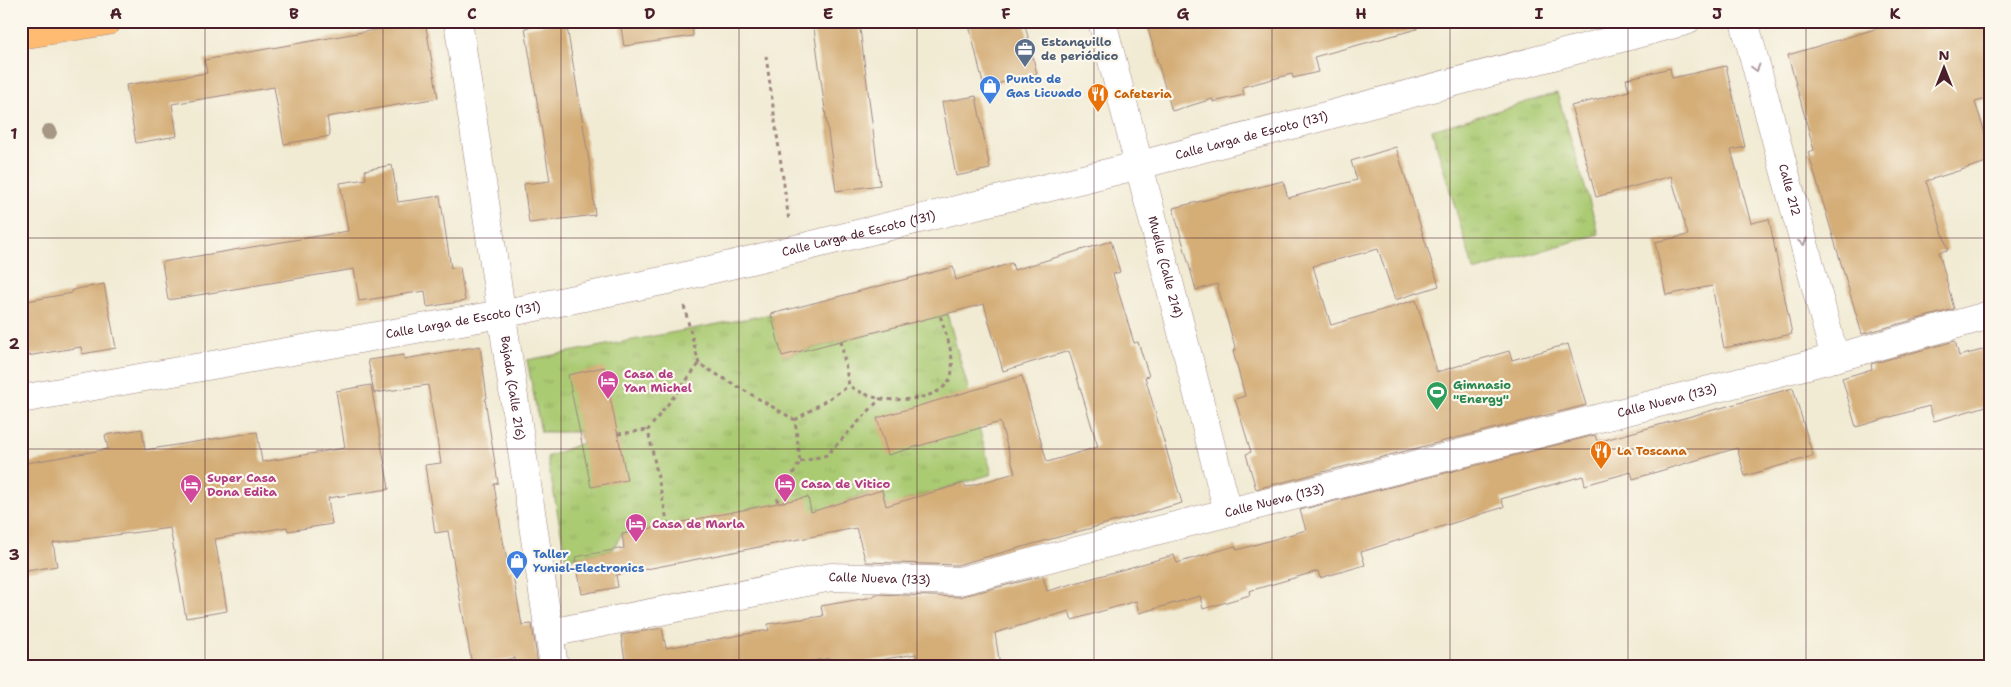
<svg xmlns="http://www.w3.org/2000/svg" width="2011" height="687" viewBox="0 0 2011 687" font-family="'Shantell Sans',sans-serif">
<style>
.grass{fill:url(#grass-tufts);stroke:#7a754f}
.building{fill:#d4ad77}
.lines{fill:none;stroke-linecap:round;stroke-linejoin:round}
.minor-casing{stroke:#9e8580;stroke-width:29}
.trunk-casing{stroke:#9e8580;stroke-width:29}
.path{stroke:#9e8580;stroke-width:3;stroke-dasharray:4 4;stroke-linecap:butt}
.minor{stroke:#fff;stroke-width:28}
.trunk{stroke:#ffbb71;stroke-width:28}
.tree{fill:#a59783}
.oneway{stroke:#ae9aa0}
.grid{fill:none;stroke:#4a1f2b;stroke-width:1;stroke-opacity:0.55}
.labels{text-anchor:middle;stroke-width:4.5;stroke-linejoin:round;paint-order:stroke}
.service-label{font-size:12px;font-weight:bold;fill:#4e5e75;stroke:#fbf7ec;text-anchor:start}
.shop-label{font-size:12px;font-weight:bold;fill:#366cbe;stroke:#fbf7ec;text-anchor:start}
.food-label{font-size:12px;font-weight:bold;fill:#c56008;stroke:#fbf7ec;text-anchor:start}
.street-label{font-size:12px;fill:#4a1f2b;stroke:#fbf7ec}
.hotel-label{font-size:12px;font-weight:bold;fill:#b23c85;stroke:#fbf7ec;text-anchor:start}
.leisure-label{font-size:12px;font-weight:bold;fill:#27864d;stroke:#fbf7ec;text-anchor:start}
.neatline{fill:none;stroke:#4a1f2b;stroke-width:2}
.grid-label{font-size:16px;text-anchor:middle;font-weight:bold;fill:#4a1f2b}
</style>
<defs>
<pattern id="grass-tufts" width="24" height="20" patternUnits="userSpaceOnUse" patternTransform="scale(1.25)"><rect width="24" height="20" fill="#abcb73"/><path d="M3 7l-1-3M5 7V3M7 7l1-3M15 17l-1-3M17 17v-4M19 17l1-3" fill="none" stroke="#95ae64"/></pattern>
</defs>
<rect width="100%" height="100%" fill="#fbf7ec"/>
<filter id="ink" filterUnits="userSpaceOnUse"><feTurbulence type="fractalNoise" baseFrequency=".02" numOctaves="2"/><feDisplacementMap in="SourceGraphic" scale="10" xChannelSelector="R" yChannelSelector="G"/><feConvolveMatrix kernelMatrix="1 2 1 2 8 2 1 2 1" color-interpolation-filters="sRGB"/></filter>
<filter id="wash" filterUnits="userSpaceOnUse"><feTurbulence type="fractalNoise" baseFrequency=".0096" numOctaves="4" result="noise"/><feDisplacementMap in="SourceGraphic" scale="20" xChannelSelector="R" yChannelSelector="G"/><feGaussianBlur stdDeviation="1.12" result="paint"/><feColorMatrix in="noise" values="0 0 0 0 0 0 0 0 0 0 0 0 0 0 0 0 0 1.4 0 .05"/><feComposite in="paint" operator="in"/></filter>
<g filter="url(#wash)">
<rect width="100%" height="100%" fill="#f1ebd4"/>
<g class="grass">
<polygon points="1557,93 1599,234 1474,271 1432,130"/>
<polygon points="947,313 992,474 903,501 889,516 882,490 848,500 856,525 675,524 622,534 612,550 575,557 567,563 547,457 582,443 579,432 541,432 527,360 771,314 783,356"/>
</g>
<g id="blocks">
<g class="building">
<polygon points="398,21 425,21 438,98 327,117 330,136 284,144 274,87 172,104 177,136 136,143 126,85 207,73 204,60 380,29 380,24"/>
<polygon points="566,21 590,167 595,215 529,223 524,184 550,181 525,28"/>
<polygon points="620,21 692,21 693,36 624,46"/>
<polygon points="813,21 859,21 880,185 836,191"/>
<polygon points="968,21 1024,21 1037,74 984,87"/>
<polygon points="1176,21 1416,21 1417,29 1314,57 1318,72 1293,78 1292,74 1242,87 1244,95 1213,102 1213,99 1172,111 1148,29"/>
<polygon points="1902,21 1984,21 1990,42 1990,98 1975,102 1990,149 1990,161 1926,181 1948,250 1939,252 1954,309 1862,334 1808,152 1814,150 1788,55"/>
<polygon points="1726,66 1745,147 1731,150 1751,223 1769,219 1792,334 1724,348 1712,286 1666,295 1655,242 1688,235 1671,176 1596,197 1571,106 1629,91 1626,79 1670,68 1672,78"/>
<polygon points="976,96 990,169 956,176 942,102"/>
<polygon points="1396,147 1439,286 1395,300 1378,249 1313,266 1331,325 1416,300 1437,372 1509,351 1512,360 1568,344 1586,405 1256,489 1246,454 1251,452 1235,399 1245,396 1233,351 1236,350 1217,284 1196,290 1173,208 1283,181 1288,198 1357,180 1351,161"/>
<polygon points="392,165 398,202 440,196 451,268 460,267 465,301 427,307 425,291 359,301 354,269 168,300 162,262 348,231 340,183 366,179 365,170"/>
<polygon points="1111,241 1120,272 1113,274 1134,343 1138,342 1149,376 1145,377 1182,503 957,565 866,562 856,528 616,575 618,587 582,594 575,557 624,548 622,534 808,497 811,512 882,490 886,506 964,483 966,487 1015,473 1000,422 888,455 877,418 1022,376 1047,462 1098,447 1069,351 1003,371 984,304 782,356 771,314 953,267 956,280 1012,263 1014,270"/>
<polygon points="104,284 116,348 82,354 81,347 21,357 21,302 72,293 72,290"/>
<polygon points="1955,341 1959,356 1990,348 1990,405 1934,421 1929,406 1856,427 1842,378 1872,369 1871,364"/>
<polygon points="480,346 487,398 485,399 498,483 494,484 502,536 509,571 512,570 522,625 532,624 538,666 515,666 515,658 472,665 448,531 435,533 425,465 441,463 428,385 374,393 368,360 404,355 404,359"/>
<polygon points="604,367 627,480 591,487 568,375"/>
<polygon points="371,385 389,489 328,498 332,524 288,531 287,527 215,539 227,611 186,618 170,528 53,543 57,566 21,572 21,464 108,449 105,435 142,429 145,450 257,432 262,462 345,448 336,391"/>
<polygon points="1793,388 1813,456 1745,476 1737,448 1633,479 1631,472 1585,485 1583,476 1501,499 1504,507 1361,552 1365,565 1320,578 1318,571 1249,591 1250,595 1203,609 1200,596 1139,613 1136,601 1072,620 1069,611 995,633 1000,666 917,666 916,654 842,666 831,666 830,658 783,666 626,666 621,635 662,628 666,648 769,630 768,624 823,616 821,606 873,597 875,594 959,597 1043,576 1047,591 1174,555 1177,563 1235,546 1237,550 1306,530 1300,510 1595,435 1597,441 1601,441"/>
</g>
</g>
</g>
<g filter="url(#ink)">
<use href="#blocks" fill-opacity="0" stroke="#9e8580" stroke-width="1"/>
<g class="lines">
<g class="minor-casing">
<g id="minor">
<path id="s1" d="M458 21 554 666"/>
<path id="s2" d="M1102 21 1228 512"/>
<path id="s3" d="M1744 21 1835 358"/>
<path id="s4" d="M21 399 501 314 677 278 1140 165 1686 21"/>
<path id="s5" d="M550 633 831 577 959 581 1835 358 1990 315"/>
</g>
</g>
<g class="trunk-casing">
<polyline id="trunk" points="21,35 108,21"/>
</g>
<g class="path">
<polyline points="766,56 789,221"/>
<polyline points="684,306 699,364"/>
<path d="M841 341 849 386C860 392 870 397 882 399 902 401 943 400 951 376 956 357 945 333 940 315"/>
<polyline points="795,420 849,386"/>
<polyline points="618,434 648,430"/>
<polyline points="800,462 827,455 881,398"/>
<polyline points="668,525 648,430 699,364 795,420 800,462 775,504"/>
</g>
<use href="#minor" class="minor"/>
<use href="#trunk" class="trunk"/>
</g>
<circle class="tree" cx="49" cy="132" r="8"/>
<defs><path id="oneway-chevron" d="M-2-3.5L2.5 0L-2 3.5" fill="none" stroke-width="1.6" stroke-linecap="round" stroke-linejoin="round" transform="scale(1.25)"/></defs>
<g class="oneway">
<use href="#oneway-chevron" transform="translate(1756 68) rotate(75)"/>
<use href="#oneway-chevron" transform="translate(1803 242) rotate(75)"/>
</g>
</g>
<path class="grid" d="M205 21V666M383 21V666M561 21V666M739 21V666M917 21V666M1094 21V666M1272 21V666M1450 21V666M1628 21V666M1806 21V666M21 238H1990M21 449H1990"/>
<defs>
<g id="office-pin" transform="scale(1.125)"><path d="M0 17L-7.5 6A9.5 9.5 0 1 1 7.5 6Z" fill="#5c6f8a" stroke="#fbf7ec"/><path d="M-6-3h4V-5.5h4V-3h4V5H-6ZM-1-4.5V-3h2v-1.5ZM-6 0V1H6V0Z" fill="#fff"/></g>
<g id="shop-pin" transform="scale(1.125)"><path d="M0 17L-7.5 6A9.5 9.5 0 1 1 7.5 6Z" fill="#3f7fe0" stroke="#fbf7ec"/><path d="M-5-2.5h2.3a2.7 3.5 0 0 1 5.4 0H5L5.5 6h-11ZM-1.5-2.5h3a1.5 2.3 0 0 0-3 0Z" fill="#fff"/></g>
<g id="restaurant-pin" transform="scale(1.125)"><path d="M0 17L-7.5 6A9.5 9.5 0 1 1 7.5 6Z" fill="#e8710a" stroke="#fbf7ec"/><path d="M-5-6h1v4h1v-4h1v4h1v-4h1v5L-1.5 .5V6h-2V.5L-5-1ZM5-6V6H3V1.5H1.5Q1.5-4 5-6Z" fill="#fff"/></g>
<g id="hotel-pin" transform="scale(1.125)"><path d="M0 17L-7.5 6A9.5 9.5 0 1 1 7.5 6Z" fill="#d1479c" stroke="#fbf7ec"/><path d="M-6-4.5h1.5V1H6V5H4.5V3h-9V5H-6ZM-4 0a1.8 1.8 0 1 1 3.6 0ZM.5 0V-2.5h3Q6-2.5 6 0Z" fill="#fff"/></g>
<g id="stadium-pin" transform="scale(1.125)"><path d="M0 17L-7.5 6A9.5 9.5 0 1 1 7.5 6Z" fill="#2e9e5b" stroke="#fbf7ec"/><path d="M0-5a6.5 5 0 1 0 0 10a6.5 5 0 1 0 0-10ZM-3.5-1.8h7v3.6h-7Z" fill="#fff"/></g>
</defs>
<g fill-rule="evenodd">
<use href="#office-pin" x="1025" y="49"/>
<use href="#shop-pin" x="990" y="86"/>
<use href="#restaurant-pin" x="1098" y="94"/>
<use href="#hotel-pin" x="608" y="381"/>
<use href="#stadium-pin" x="1437" y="392"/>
<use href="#restaurant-pin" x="1601" y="451"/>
<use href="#hotel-pin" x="785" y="484"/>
<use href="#hotel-pin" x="191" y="485"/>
<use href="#hotel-pin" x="636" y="524"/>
<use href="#shop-pin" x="517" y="561"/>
</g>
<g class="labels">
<g class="service-label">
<text x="1041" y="46">Estanquillo<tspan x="1041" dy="14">de periódico</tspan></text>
</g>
<g class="shop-label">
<text x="1006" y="83">Punto de<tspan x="1006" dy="14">Gas Licuado</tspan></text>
<text x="533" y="558">Taller<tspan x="533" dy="14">Yuniel-Electronics</tspan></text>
</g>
<g class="food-label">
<text x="1114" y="98">Cafeteria</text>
<text x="1617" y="455">La Toscana</text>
</g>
<g class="street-label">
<text dy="4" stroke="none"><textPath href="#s4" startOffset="1259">Calle Larga de Escoto (131)</textPath></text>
<text dy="4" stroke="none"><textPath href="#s3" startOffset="175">Calle 212</textPath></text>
<text dy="4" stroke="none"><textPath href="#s4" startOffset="854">Calle Larga de Escoto (131)</textPath></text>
<text dy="4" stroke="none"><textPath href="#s2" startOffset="254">Muelle (Calle 214)</textPath></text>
<text dy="4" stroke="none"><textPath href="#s4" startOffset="449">Calle Larga de Escoto (131)</textPath></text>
<text dy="4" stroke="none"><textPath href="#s1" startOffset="371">Bajada (Calle 216)</textPath></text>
<text dy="4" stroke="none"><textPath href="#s5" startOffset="1145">Calle Nueva (133)</textPath></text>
<text dy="4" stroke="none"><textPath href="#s5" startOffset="740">Calle Nueva (133)</textPath></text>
<text dy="4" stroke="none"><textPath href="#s5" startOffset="335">Calle Nueva (133)</textPath></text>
</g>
<g class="hotel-label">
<text x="624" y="378">Casa de<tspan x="624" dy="14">Yan Michel</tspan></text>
<text x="207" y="482">Super Casa<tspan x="207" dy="14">Dona Edita</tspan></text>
<text x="801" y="488">Casa de Vitico</text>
<text x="652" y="528">Casa de Marla</text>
</g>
<g class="leisure-label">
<text x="1453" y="389">Gimnasio<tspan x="1453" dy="14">"Energy"</tspan></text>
</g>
</g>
<rect width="2011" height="687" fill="none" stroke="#fbf7ec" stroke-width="55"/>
<g transform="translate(1944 68)" stroke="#fbf7ec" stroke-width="4" paint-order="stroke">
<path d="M0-4L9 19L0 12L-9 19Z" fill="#4a1f2b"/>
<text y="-8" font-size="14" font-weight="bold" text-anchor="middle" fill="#4a1f2b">N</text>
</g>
<rect x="28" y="28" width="1956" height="632" class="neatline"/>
<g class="grid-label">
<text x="116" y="19">A</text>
<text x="294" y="19">B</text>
<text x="472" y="19">C</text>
<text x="650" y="19">D</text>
<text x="828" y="19">E</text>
<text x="1006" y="19">F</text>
<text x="1183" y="19">G</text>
<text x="1361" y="19">H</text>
<text x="1539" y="19">I</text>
<text x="1717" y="19">J</text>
<text x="1895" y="19">K</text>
<text x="14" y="139">1</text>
<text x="14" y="349">2</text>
<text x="14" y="560">3</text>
</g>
</svg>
